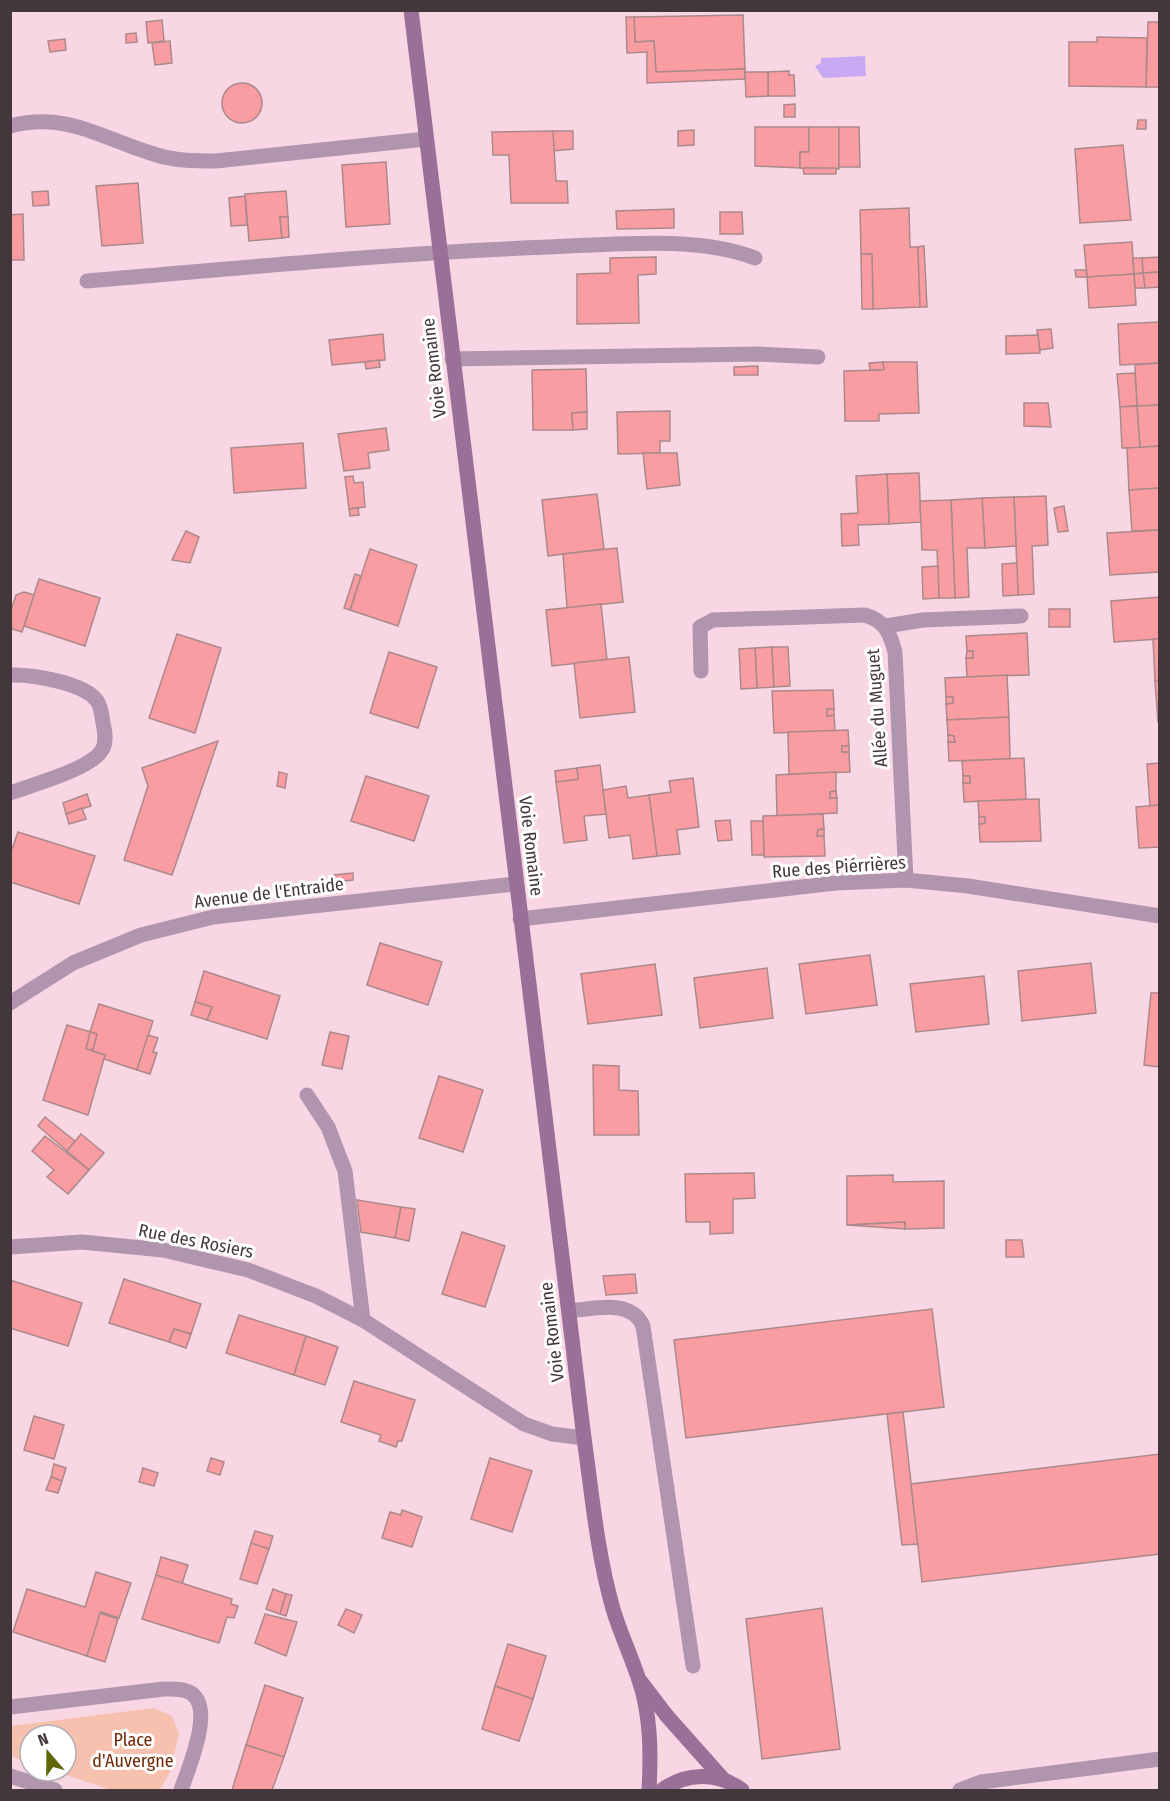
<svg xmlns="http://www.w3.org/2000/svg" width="1170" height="1801" viewBox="0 0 1170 1801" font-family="'Fira Sans Condensed',sans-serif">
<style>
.green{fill:#f6c2af}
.water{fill:#c8a9f4}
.building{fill:#f99da2;stroke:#ab898a;stroke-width:1.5}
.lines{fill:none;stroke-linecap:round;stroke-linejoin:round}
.lane{stroke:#b195af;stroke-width:15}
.street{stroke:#b195af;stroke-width:15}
.secondary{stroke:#997097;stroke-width:15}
.labels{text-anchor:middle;stroke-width:6;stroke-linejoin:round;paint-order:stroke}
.street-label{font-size:18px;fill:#44373c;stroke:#fff}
.park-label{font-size:18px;fill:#702704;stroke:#fff}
</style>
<rect width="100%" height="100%" fill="#f8d6e3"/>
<polygon class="green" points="154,1708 172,1716 179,1734 170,1772 160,1790 111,1790 54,1771 66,1771 66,1735 30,1735 30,1763 11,1756 11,1726"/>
<polygon class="water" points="865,56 866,76 823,78 815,66 821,63 821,58"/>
<g class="building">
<polygon points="743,15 745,69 656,72 654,41 635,42 634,17"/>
<polygon points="626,17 634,17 635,42 654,41 656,72 745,69 745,79 647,83 647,52 627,53"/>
<polygon points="162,20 164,41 148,43 146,22"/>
<polygon points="1148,22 1160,22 1160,87 1146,87"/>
<polygon points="136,33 137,42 126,43 126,34"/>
<polygon points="1097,37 1147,38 1146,87 1069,86 1069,42 1097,42"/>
<polygon points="65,39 66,50 50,52 48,41"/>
<polygon points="170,41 172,63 155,65 152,43"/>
<polygon points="789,71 789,75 794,75 795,96 768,96 768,72"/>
<polygon points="745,72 768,72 768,96 746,97"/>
<circle cx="242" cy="103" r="20"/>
<polygon points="795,104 795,117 784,117 784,105"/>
<polygon points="1138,120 1146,120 1146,129 1137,129"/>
<polygon points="755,127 809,127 809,152 800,152 800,168 755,166"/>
<polygon points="809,127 839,127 839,169 800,168 800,152 809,152"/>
<polygon points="839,127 859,127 860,167 839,167"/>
<polygon points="694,130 694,145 678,146 678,131"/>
<polygon points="553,131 573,131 573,149 553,151"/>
<polygon points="553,131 556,181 567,181 568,203 511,203 509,155 493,155 492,132"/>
<polygon points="1123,145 1131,220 1080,223 1075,149"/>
<polygon points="386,162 390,224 346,227 342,165"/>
<polygon points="803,168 836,168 836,174 804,174"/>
<polygon points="138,183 143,243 102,246 96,186"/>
<polygon points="48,191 49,205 33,206 32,192"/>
<polygon points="286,191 288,217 280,217 282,238 249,241 245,194"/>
<polygon points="245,196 247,225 231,226 229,198"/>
<polygon points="909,208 910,247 918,247 920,307 873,309 872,254 861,254 860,210"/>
<polygon points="674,209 674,228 617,229 616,211"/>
<polygon points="720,212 742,212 743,234 720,234"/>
<polygon points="23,214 24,260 10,260 10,215"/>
<polygon points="280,217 288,217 289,237 282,238"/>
<polygon points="1132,242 1134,274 1087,277 1084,245"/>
<polygon points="924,246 927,307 920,307 918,247"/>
<polygon points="861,254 872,254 873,309 862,309"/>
<polygon points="656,257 656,274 638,275 639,323 577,324 577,274 610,273 610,258"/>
<polygon points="1160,257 1160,272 1143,273 1142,258"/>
<polygon points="1133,258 1142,258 1143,273 1134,274"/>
<polygon points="1075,270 1086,270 1087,277 1076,277"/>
<polygon points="1160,272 1160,287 1145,288 1143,273"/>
<polygon points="1143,273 1145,288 1135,288 1134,274"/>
<polygon points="1134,274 1136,305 1089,308 1087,277"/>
<polygon points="1160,322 1160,363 1120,365 1118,324"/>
<polygon points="1051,329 1053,348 1040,350 1037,330"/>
<polygon points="383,334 385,360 332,365 329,340"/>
<polygon points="1038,335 1040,353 1006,354 1006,336"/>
<polygon points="379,360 380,367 366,369 365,362"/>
<polygon points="883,362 884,370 870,370 869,363"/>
<polygon points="883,362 917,362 919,413 879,414 879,421 845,421 844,371 884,370"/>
<polygon points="1160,363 1160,405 1137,406 1135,365"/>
<polygon points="758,366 758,375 734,375 734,367"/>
<polygon points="586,369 587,412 572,413 573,430 533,430 532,370"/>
<polygon points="1135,373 1137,406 1120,407 1117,374"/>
<polygon points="1024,403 1048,403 1051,427 1024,426"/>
<polygon points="1160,405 1160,446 1140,448 1137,406"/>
<polygon points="1137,406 1140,448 1122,448 1120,407"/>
<polygon points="670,411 670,441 660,441 660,453 618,454 617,412"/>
<polygon points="587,412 587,429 573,430 572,413"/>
<polygon points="386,428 389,450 368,453 370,468 344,471 338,434"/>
<polygon points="303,443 306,488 234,493 231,448"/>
<polygon points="1160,446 1160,488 1129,490 1127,448"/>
<polygon points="643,453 677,453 680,485 647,489"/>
<polygon points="919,473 921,522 889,524 887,474"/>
<polygon points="887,474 889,524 858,525 859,545 842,546 841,514 858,513 856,476"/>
<polygon points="353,476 354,483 363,482 365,507 349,509 345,477"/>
<polygon points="1160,488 1160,530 1132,531 1129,490"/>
<polygon points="597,494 604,549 548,556 542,500"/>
<polygon points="1046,496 1048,545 1032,546 1034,594 1018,595 1014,497"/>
<polygon points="1014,497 1016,546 985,548 982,498"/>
<polygon points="982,498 985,548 967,548 969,597 955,598 951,500"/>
<polygon points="951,500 955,598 939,598 937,550 922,550 920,501"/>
<polygon points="1064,506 1068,531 1058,532 1054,508"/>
<polygon points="358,508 359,515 350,516 349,509"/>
<polygon points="1160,530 1160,572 1110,575 1107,533"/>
<polygon points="186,531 199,537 190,563 172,560"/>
<polygon points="617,548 623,602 567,608 563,554"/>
<polygon points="370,549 417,565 398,626 350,610"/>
<polygon points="1017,563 1018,595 1003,596 1002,564"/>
<polygon points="938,566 939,598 923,599 922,567"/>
<polygon points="355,574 361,576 350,610 344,608"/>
<polygon points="39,579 100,598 85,646 24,626"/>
<polygon points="24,592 34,595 22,632 12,629 10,613 16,595"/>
<polygon points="1160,597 1160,639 1114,642 1111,601"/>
<polygon points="601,604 607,660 552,666 546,610"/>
<rect x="1049" y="609" width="21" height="18"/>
<polygon points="1027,633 1029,675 967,677 966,658 973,658 973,651 967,651 966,636"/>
<polygon points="177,634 221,648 195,733 149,718"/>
<polygon points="1153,639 1160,639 1160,680 1155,681"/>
<polygon points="772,647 774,687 757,688 755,648"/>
<polygon points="772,647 788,647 790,686 774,687"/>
<polygon points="755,648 757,688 741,689 739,649"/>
<polygon points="967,651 973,651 973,658 966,658"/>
<polygon points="389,652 437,667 418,728 370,713"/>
<polygon points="629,657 635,712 580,718 574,663"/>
<polygon points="1007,675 1009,717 947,720 946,704 953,703 953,697 946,697 945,678"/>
<polygon points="1160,680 1160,722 1158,722 1155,681"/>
<polygon points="833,690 834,709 827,709 827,716 834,715 835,731 774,733 772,691"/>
<polygon points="946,697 953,697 953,703 946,704"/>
<polygon points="827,709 834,709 834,715 827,716"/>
<polygon points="1009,717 1010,759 949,761 948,742 955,742 954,736 948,735 947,720"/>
<polygon points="848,730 849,746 842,746 842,752 849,752 850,772 789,774 788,732"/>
<polygon points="948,735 954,736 955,742 948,742"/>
<polygon points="218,741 172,875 124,860 148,786 142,768"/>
<rect x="842" y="746" width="7" height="6"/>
<polygon points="1024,758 1026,799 964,802 963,783 970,783 970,776 963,776 962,761"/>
<polygon points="1160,763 1160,805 1150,806 1147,764"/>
<polygon points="600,765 606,814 584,816 587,840 564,843 556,782 578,779 577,768"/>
<polygon points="577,768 578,779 556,782 555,771"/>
<polygon points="279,772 287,774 285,788 277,786"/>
<polygon points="836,772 836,791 830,792 830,798 837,798 837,813 777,816 776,775"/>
<polygon points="366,776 429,796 414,841 351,821"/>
<rect x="963" y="776" width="7" height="7"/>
<polygon points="693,778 699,827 677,830 680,854 657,856 649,795 671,792 669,781"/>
<polygon points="626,786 628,798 649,795 657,856 633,859 630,835 609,838 603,790"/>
<polygon points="836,791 837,798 830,798 830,792"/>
<polygon points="87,794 91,806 66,814 63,803"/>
<polygon points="1039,799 1041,841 980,842 979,824 985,823 985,817 979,817 978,801"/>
<polygon points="1160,805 1160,847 1139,848 1136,807"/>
<polygon points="82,808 86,819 69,824 66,814"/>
<polygon points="823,814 824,829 818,830 817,836 824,836 825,856 764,857 763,816"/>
<polygon points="979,817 985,817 985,823 979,824"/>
<polygon points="730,820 732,840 718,841 715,821"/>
<polygon points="751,821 763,821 764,855 752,855"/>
<polygon points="824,829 824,836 817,836 818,830"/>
<polygon points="18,832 95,856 79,904 10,882 10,855"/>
<polygon points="353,873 353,880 335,882 334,875"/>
<polygon points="380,943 442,962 428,1005 367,985"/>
<polygon points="870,955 877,1005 806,1014 799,964"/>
<polygon points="1091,963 1096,1013 1022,1021 1018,971"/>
<polygon points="655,964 662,1015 588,1024 581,974"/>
<polygon points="767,968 773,1018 700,1028 694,978"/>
<polygon points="204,971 280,996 267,1039 207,1020 212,1007 195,1002"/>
<polygon points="984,976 989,1024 916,1032 910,984"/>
<polygon points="1151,993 1160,993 1160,1067 1144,1065"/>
<polygon points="195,1002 212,1007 207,1020 191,1015"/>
<polygon points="99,1004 153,1021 137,1070 104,1059 105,1055 92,1051 97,1034 90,1032"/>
<polygon points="67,1025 91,1032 86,1049 93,1049 92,1051 105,1055 88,1115 43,1100"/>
<polygon points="90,1032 97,1034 93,1049 90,1050 86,1049"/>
<polygon points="330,1032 349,1036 342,1069 322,1065"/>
<polygon points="148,1035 158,1038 153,1052 157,1053 150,1074 137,1070"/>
<polygon points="593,1065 619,1066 619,1090 638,1091 639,1135 594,1135"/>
<polygon points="439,1076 483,1090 463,1152 419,1138"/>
<polygon points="45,1117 75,1141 67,1151 38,1126"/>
<polygon points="81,1134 104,1153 89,1170 67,1151"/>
<polygon points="45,1136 89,1170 68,1194 47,1177 54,1170 32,1151"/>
<polygon points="754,1173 755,1198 733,1199 733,1233 710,1234 710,1222 686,1222 685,1174"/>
<polygon points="893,1175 893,1182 944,1181 944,1228 905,1229 905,1222 847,1225 847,1176"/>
<polygon points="357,1200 401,1207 395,1238 361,1232"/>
<polygon points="401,1207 415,1209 409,1241 395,1238"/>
<polygon points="905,1222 905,1229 847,1225"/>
<polygon points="462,1232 505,1246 485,1307 442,1294"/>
<polygon points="1006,1240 1022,1240 1024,1257 1006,1257"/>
<polygon points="635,1274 637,1293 606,1295 603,1276"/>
<polygon points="124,1279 201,1304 191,1334 174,1329 169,1342 109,1323"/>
<polygon points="10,1280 82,1303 68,1346 10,1328"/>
<polygon points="932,1309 944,1407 686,1438 674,1340"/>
<polygon points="239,1315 306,1336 294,1375 226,1353"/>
<polygon points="174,1329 191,1334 186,1348 169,1342"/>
<polygon points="306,1336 338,1347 325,1385 294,1375"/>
<polygon points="354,1381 415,1400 402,1441 398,1441 396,1447 379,1441 381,1435 341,1422"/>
<polygon points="903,1412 918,1544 902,1545 887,1414"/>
<polygon points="34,1416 64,1425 54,1459 24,1450"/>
<polygon points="1160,1454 1160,1554 922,1582 911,1484"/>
<polygon points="211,1458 224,1462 220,1475 207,1471"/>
<polygon points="490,1458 532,1471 512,1532 471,1519"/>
<polygon points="54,1464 66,1468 62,1481 51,1477"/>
<polygon points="143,1468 158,1473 154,1486 139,1482"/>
<polygon points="51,1477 62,1481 58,1493 46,1490"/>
<polygon points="402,1510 422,1517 412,1547 382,1538 390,1512 401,1515"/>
<polygon points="255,1531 273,1536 269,1549 251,1543"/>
<polygon points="251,1543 269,1549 257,1584 240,1579"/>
<polygon points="161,1557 188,1565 182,1584 156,1575"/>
<polygon points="96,1572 131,1583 119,1618 101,1612 87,1656 13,1632 27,1589 85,1607"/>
<polygon points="156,1575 232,1599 231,1604 238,1606 234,1618 227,1617 219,1643 142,1619"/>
<polygon points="273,1589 286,1594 280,1614 266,1609"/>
<polygon points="286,1594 292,1595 286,1616 280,1614"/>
<polygon points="822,1608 840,1749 762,1759 746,1619"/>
<polygon points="346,1609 362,1615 354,1633 338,1625"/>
<polygon points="100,1613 118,1619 105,1662 87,1656"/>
<polygon points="265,1614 297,1622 286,1656 255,1643"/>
<polygon points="508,1644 546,1656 533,1699 495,1686"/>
<polygon points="265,1685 303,1698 284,1757 246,1745"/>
<polygon points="495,1686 533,1699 519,1741 482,1729"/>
<polygon points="246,1745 284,1757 272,1790 232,1790"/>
</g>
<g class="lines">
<g class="lane">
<path d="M10 126C70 111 103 140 157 155 176 161 196 161 216 161L426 139"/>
<path d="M87 281C240 268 394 253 548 247 613 245 695 235 755 258"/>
<polyline points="452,359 758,354 818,357"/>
<polyline points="886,626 923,620 1021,616"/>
<path d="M569 1311C594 1309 631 1298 643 1326L693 1666"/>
<polyline points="960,1790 981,1782 1160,1759"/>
</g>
<g class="street">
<path d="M701 671 700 627 713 620 865 615C885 621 890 633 895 652L906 880"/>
<path d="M10 675C31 674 85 683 97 701 101 706 102 716 103 723 105 732 107 742 102 750 91 769 32 785 10 793"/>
<polyline points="520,919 836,883 906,880 968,886 1160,916"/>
<polyline points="10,1003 73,963 141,935 213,917 515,884"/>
<polyline points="307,1095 328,1127 345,1171 363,1320"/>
<polyline points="10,1247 82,1242 163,1250 248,1270 316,1296 363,1320 524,1424 552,1434 584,1438"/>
<path d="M10 1707 164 1689C173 1689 183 1688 191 1693 215 1709 188 1769 181 1790"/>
<polyline points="10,1776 55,1790"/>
</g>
<g class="secondary">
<path d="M411 10 584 1438C592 1494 597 1553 613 1609 620 1632 630 1654 638 1677 651 1713 651 1753 649 1790"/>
<polyline points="641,1682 667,1716 723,1779"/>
<path d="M662 1790C687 1772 718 1772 742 1790"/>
</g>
</g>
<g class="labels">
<g class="street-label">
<text transform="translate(434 368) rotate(-97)" y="6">Voie Romaine</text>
<text transform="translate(877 708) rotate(-94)" y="6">Allée du Muguet</text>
<text transform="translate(531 846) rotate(83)" y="6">Voie Romaine</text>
<text transform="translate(839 867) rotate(-4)" y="6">Rue des Piérrières</text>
<text transform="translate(269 893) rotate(-7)" y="6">Avenue de l'Entraide</text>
<text transform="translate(196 1241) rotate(11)" y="6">Rue des Rosiers</text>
<text transform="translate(552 1332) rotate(-97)" y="6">Voie Romaine</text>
</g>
<g class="park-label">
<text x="133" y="1746">Place<tspan x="133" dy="21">d'Auvergne</tspan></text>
</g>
</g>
<rect width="1170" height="1801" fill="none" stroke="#44373c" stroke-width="24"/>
<g transform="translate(48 1753) rotate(340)"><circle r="28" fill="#ffffff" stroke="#b4afb1" stroke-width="1.5"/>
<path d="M0-4.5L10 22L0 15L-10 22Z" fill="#5f6707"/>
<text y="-9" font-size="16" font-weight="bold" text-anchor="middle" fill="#44373c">N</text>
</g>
</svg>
